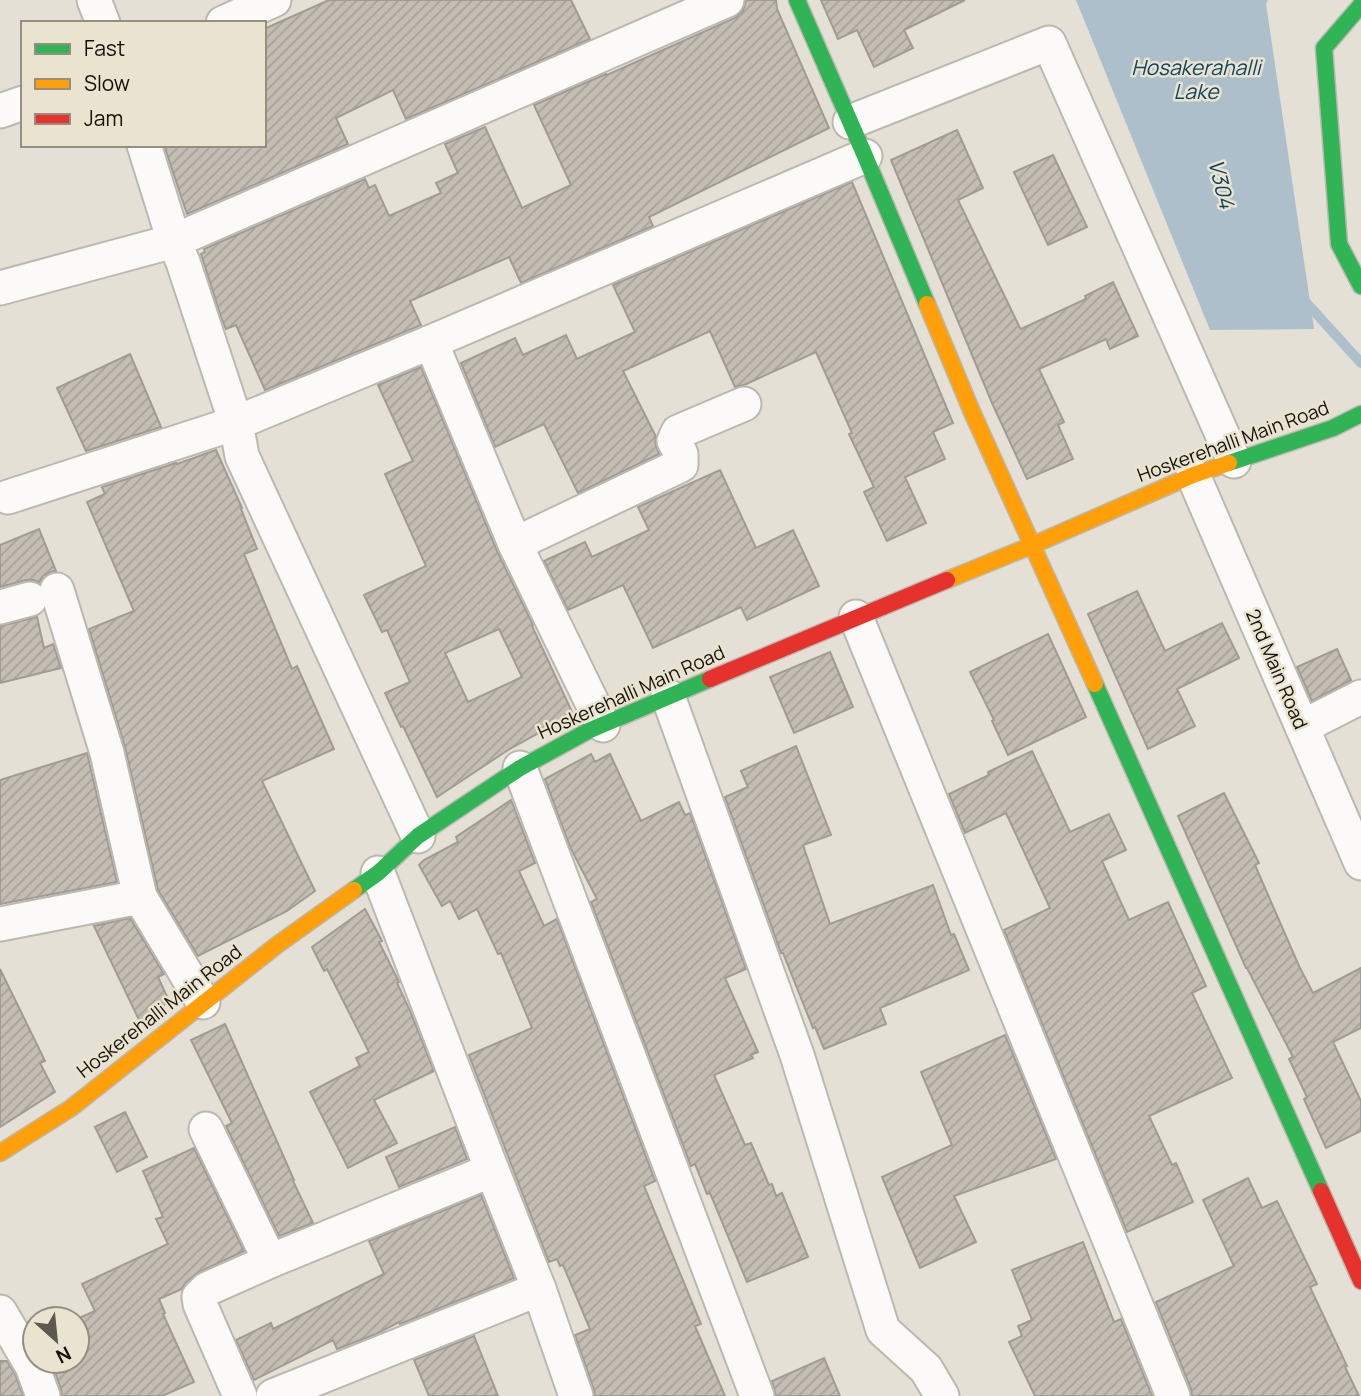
<svg xmlns="http://www.w3.org/2000/svg" width="1361" height="1396" viewBox="0 0 1361 1396" font-family="Manrope,sans-serif">
<style>
.water{fill:#acbfcb}
.lines{fill:none;stroke-linecap:round;stroke-linejoin:round}
.stream{stroke:#acbfcb;stroke-width:10}
.building{fill:url(#building-hatch);stroke:#a09b94;stroke-width:2;fill-rule:evenodd}
.street-casing{stroke:#bbb8af;stroke-width:37}
.fast-casing{stroke:#bbb8af;stroke-width:19}
.slow-casing{stroke:#bbb8af;stroke-width:19}
.jam-casing{stroke:#bbb8af;stroke-width:19}
.street{stroke:#fbfaf9;stroke-width:33}
.fast{stroke:#30b455;stroke-width:16}
.slow{stroke:#ff9f0a;stroke-width:16}
.jam{stroke:#e5322d;stroke-width:16}
.labels{text-anchor:middle;stroke-width:5;stroke-linejoin:round;paint-order:stroke}
.street-label{font-size:19px;fill:#13110a;stroke:#eae3cf}
.water-label{font-size:21px;font-style:italic;fill:#104463;stroke:#eae3cf}
</style>
<defs>
<pattern id="building-hatch" width="6" height="6" patternUnits="userSpaceOnUse" patternTransform="scale(1.75)"><rect width="6" height="6" fill="#c4bdb3"/><path d="M-1 1l2-2M0 6l6-6M5 7l2-2" fill="none" stroke="#a8a199"/></pattern>
</defs>
<rect width="100%" height="100%" fill="#e4e0d5"/>
<polygon class="water" points="1076,0 1268,0 1266,4 1314,329 1210,330"/>
<g class="lines">
<polyline class="stream" points="1302,298 1361,363"/>
</g>
<g class="building">
<polygon points="329,0 571,0 590,39 406,119 393,90 336,118 348,144 187,214 164,145 264,145 264,29"/>
<polygon points="746,0 776,0 777,9 829,128 649,217 653,226 521,283 509,257 410,301 421,325 265,390 236,325 226,329 222,320 201,254 205,252 204,249 365,179 369,188 375,185 389,216 441,193 436,183 458,173 445,144 485,127 522,208 571,185 534,105 606,74 607,75 735,18 743,11"/>
<polygon points="821,0 965,0 904,30 913,48 874,67 857,30 838,39"/>
<polygon points="957,130 983,188 958,200 1020,328 1021,329 1086,299 1085,296 1113,282 1138,336 1110,349 1106,339 1039,369 1064,422 1058,425 1073,459 1027,479 992,403 891,160"/>
<polygon points="1053,155 1087,227 1048,245 1014,172"/>
<polygon points="852,182 953,423 933,432 945,459 905,477 926,523 887,541 864,492 874,487 849,434 852,433 816,352 744,385 735,387 710,331 623,371 656,437 655,442 659,454 578,493 544,424 495,447 461,363 515,338 523,355 566,335 577,359 635,332 613,285"/>
<polygon points="130,354 161,427 86,451 57,388"/>
<path d="M421 367 497 551 533 625 532 626 573 714 508 750 437 797 403 726 401 727 385 693 410 682 387 630 382 632 364 595 426 566 385 474 413 461 378 385ZM499 629 522 677 468 702 445 653Z"/>
<polygon points="216,450 242,508 241,509 257,549 244,554 292,669 297,666 334,749 262,781 315,891 287,911 198,956 158,890 125,747 89,629 134,611 87,502 105,494 102,487 176,463 177,464"/>
<polygon points="720,470 756,548 793,530 819,586 747,620 741,607 653,648 623,585 568,610 544,561 585,542 592,557 649,530 638,507"/>
<polygon points="39,529 56,571 51,572 43,576 40,583 34,580 26,580 0,587 0,545"/>
<polygon points="1137,591 1165,651 1222,623 1239,658 1177,689 1195,726 1148,749 1088,614"/>
<polygon points="37,617 44,648 53,644 61,668 0,683 0,626"/>
<polygon points="1048,634 1086,717 1008,755 992,721 994,720 970,672"/>
<polygon points="1337,649 1351,680 1312,701 1297,667"/>
<polygon points="830,652 853,707 794,733 770,677"/>
<polygon points="796,746 831,835 803,845 830,924 933,885 951,935 954,934 969,970 880,1008 886,1024 824,1049 815,1027 813,1028 783,953 781,953 725,797 748,787 741,771"/>
<polygon points="1032,751 1070,832 1109,814 1126,850 1102,861 1129,920 1168,902 1206,986 1192,993 1232,1078 1149,1116 1172,1165 1176,1163 1193,1202 1127,1232 1004,930 1050,908 1006,813 965,833 949,794 989,775 988,772"/>
<polygon points="87,753 117,882 0,904 0,780"/>
<polygon points="591,754 595,762 610,754 641,821 679,802 685,815 690,813 746,969 725,978 758,1052 751,1055 753,1058 714,1075 745,1145 751,1143 769,1185 772,1184 776,1196 782,1193 808,1257 747,1282 710,1193 707,1194 695,1164 691,1166 591,902 597,899 570,847 545,779"/>
<polygon points="1224,793 1259,863 1255,865 1299,966 1313,993 1361,968 1361,1028 1333,1042 1361,1101 1361,1131 1326,1148 1304,1099 1307,1097 1289,1059 1293,1057 1247,968 1246,968 1178,816"/>
<polygon points="511,800 535,863 519,871 544,926 557,919 655,1181 644,1186 701,1324 695,1326 725,1396 595,1396 594,1390 575,1335 590,1329 563,1265 560,1266 557,1259 549,1262 469,1055 532,1028 501,953 498,954 477,909 459,919 450,901 442,906 419,865 424,860 458,842 456,837"/>
<polygon points="365,909 382,941 379,942 399,982 397,983 410,1011 434,1071 374,1100 397,1143 348,1168 310,1092 360,1066 356,1058 369,1052 327,969 324,971 312,947"/>
<polygon points="130,918 164,974 158,977 169,1001 141,1024 94,926"/>
<polygon points="0,969 45,1061 40,1063 55,1092 0,1127"/>
<polygon points="225,1024 294,1180 293,1181 313,1223 279,1236 226,1126 232,1123 191,1040"/>
<polygon points="1005,1035 1056,1159 954,1196 976,1242 920,1268 882,1177 952,1145 921,1072"/>
<polygon points="125,1112 147,1157 117,1172 95,1127"/>
<polygon points="455,1127 467,1159 399,1187 386,1157"/>
<polygon points="194,1148 244,1251 199,1272 185,1283 182,1289 159,1299 165,1313 163,1314 194,1382 162,1396 62,1396 61,1389 51,1361 77,1361 77,1319 95,1311 82,1284 168,1244 156,1219 163,1217 143,1171"/>
<polygon points="1248,1178 1262,1208 1277,1201 1317,1284 1310,1287 1347,1366 1345,1367 1359,1396 1192,1396 1191,1389 1156,1302 1234,1266 1203,1200"/>
<polygon points="481,1195 514,1278 400,1324 399,1322 376,1334 337,1349 333,1340 254,1380 236,1340 271,1323 273,1329 384,1274 369,1241"/>
<polygon points="1083,1242 1114,1322 1121,1319 1152,1396 1035,1396 1009,1342 1022,1336 1018,1326 1032,1320 1012,1270"/>
<polygon points="474,1336 498,1396 429,1396 414,1360"/>
<polygon points="824,1358 840,1396 776,1396 772,1381"/>
<polygon points="0,1361 7,1361 15,1374 23,1396 0,1396"/>
</g>
<g class="lines">
<g class="street-casing">
<g id="street">
<polyline points="94,0 103,23"/>
<polyline points="223,23 274,0"/>
<polyline points="0,111 23,103"/>
<polyline points="850,122 1049,43 1234,461"/>
<polyline points="144,145 174,241 183,262 236,423 242,456 418,836"/>
<polyline points="0,288 174,241 727,0"/>
<polyline points="431,342 515,544 603,725"/>
<polyline points="1193,475 1361,863"/>
<polyline points="8,497 236,423 431,342 865,156"/>
<polyline points="515,544 681,465 681,454 674,441 678,432 744,404"/>
<polyline points="57,590 107,753 140,897 203,1002"/>
<polyline points="0,607 30,599"/>
<polyline points="856,617 1173,1396"/>
<polyline points="668,696 797,1055 883,1330 926,1369 942,1396"/>
<polyline points="1302,727 1361,697"/>
<polyline points="520,768 757,1396"/>
<polyline points="378,873 492,1170 539,1289 576,1396"/>
<polyline points="0,924 140,897"/>
<polyline points="206,1129 270,1261"/>
<polyline points="0,1312 32,1366 43,1396"/>
<polyline points="240,1396 200,1304 199,1297 207,1289 270,1261 492,1170"/>
<polyline points="273,1396 539,1289"/>
</g>
</g>
<g class="fast-casing">
<g id="fast">
<polyline points="797,0 865,156 927,304"/>
<polyline points="1361,5 1324,48 1339,244 1361,286"/>
<polyline points="1229,463 1333,428 1361,414"/>
<polyline points="1095,684 1321,1191"/>
<polyline points="354,890 378,873 418,836 520,768 588,731 710,679"/>
</g>
</g>
<g class="slow-casing">
<g id="slow">
<polyline points="927,304 972,412 1095,684"/>
<polyline points="947,580 1033,545 1193,475 1229,463"/>
<polyline points="0,1153 71,1108 277,945 354,890"/>
</g>
</g>
<g class="jam-casing">
<g id="jam">
<polyline points="710,679 947,580"/>
<polyline points="1321,1191 1361,1281"/>
</g>
</g>
<use href="#street" class="street"/>
<use href="#fast" class="fast"/>
<use href="#slow" class="slow"/>
<use href="#jam" class="jam"/>
</g>
<g class="labels">
<g class="street-label">
<text transform="translate(1233 441) rotate(-20)" y="7">Hoskerehalli Main Road</text>
<text transform="translate(1277 669) rotate(67)" y="7">2nd Main Road</text>
<text transform="translate(631 692) rotate(-24)" y="7">Hoskerehalli Main Road</text>
<text transform="translate(159 1011) rotate(-38)" y="7">Hoskerehalli Main Road</text>
</g>
<g class="water-label">
<text x="1196" y="75">Hosakerahalli<tspan x="1196" dy="24">Lake</tspan></text>
<text transform="translate(1221 184) rotate(76)" y="7">V304</text>
</g>
</g>
<rect x="21" y="21" width="245" height="126" fill="#eae3cf" stroke="#948f80" stroke-width="2"/>
<rect x="35" y="44" width="35" height="10" fill="#30b455" stroke="#948f80" stroke-width="2"/>
<text x="84" y="56" font-size="21" fill="#13110a">Fast</text>
<rect x="35" y="79" width="35" height="10" fill="#ff9f0a" stroke="#948f80" stroke-width="2"/>
<text x="84" y="91" font-size="21" fill="#13110a">Slow</text>
<rect x="35" y="114" width="35" height="10" fill="#e5322d" stroke="#948f80" stroke-width="2"/>
<text x="84" y="126" font-size="21" fill="#13110a">Jam</text>
<g transform="translate(56 1340) rotate(153)"><circle r="33" fill="#eae3cf" stroke="#948f80" stroke-width="2"/>
<path d="M0-5L12 26L0 18L-12 26Z" fill="#5c5951"/>
<text y="-10" font-size="19" font-weight="bold" text-anchor="middle" fill="#13110a">N</text>
</g>
</svg>
